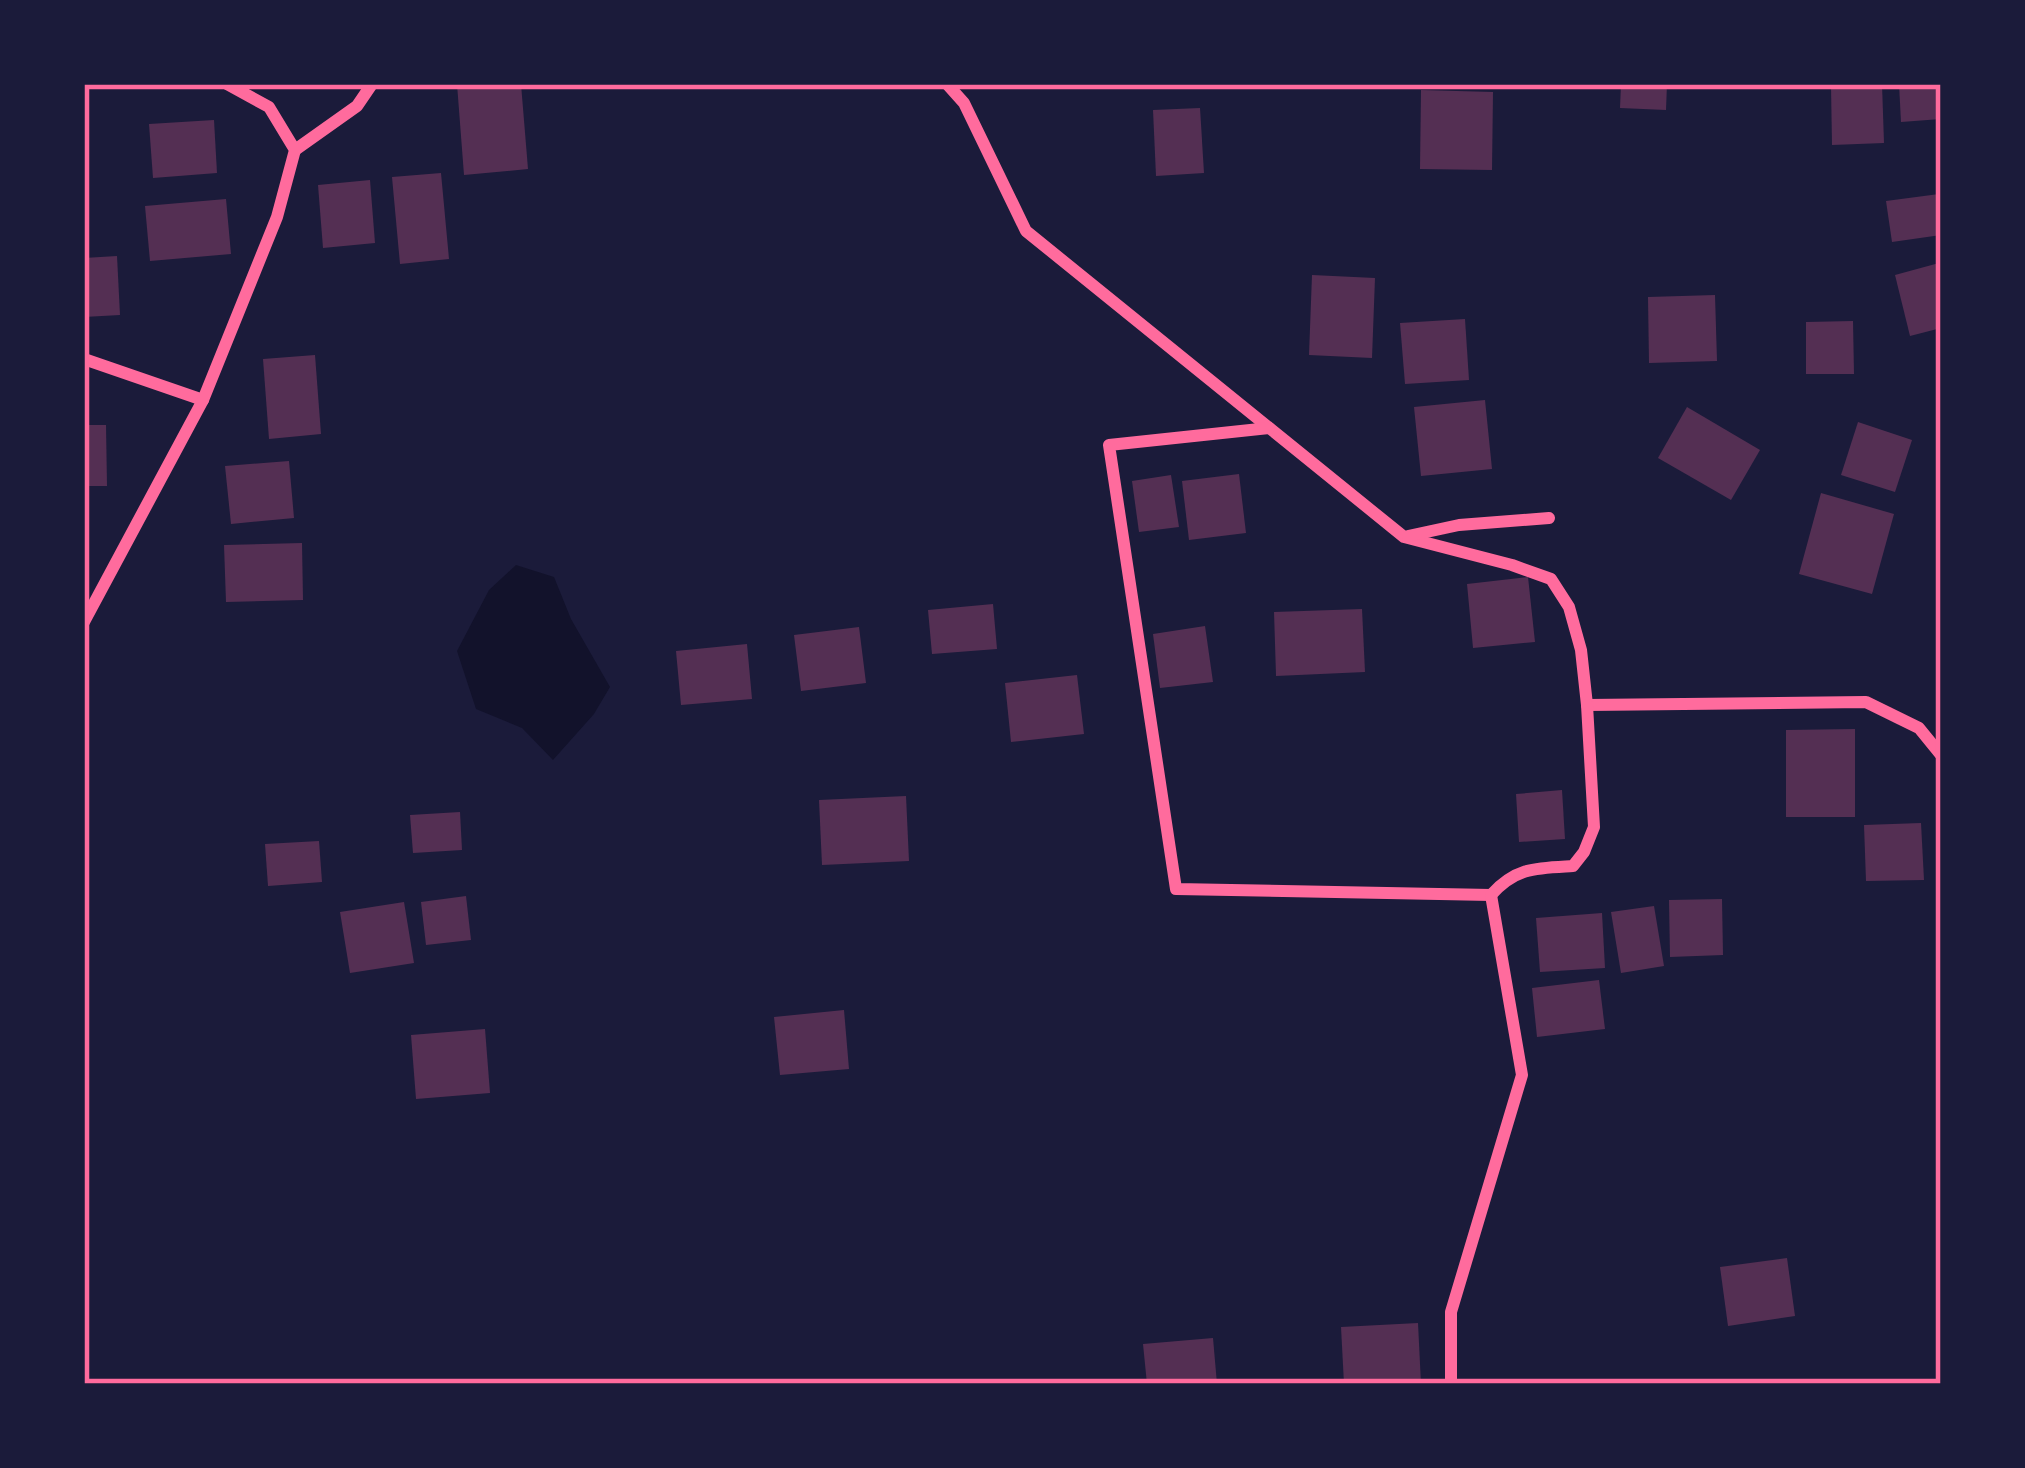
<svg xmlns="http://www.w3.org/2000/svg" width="2025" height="1468" viewBox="0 0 2025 1468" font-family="'Varela Round',sans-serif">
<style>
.water{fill:#12122b}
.building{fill:#542f53}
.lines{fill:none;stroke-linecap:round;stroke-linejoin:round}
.minor{stroke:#ff6b9d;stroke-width:12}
.neatline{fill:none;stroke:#ff6b9d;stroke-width:4.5}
</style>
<rect width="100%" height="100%" fill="#1b1b3a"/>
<polygon class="water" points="516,565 554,577 571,619 610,687 594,714 553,760 522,728 476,709 457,651 489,590"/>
<g class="building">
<polygon points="457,84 521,84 528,169 464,175"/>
<polygon points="1621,84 1667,84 1666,110 1620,108"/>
<polygon points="1882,84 1884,143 1832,145 1831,86"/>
<polygon points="1899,84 1941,84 1941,119 1901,122"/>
<polygon points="1421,90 1493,92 1492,170 1420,169"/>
<polygon points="1200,108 1204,173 1156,176 1153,110"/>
<polygon points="214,120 217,173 153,178 149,124"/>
<polygon points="441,173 449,259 400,264 392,177"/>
<polygon points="370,180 375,243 323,248 318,185"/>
<polygon points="1939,194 1941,235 1892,242 1886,201"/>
<polygon points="226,199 231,254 150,261 145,206"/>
<polygon points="117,256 120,315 84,317 84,258"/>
<polygon points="1939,263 1941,328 1910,336 1895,275"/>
<polygon points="1312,275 1375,278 1372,358 1309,355"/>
<polygon points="1715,295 1717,361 1649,363 1648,297"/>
<polygon points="1465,319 1469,380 1405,384 1400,323"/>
<polygon points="1853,321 1854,374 1806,374 1806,322"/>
<polygon points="315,355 321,434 269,439 263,359"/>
<polygon points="1485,400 1492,469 1421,476 1414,407"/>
<polygon points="1687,407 1760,450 1731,500 1658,458"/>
<polygon points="1858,422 1912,440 1895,492 1841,475"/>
<polygon points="84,425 106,425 107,486 84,486"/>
<polygon points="289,461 294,518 231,524 225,466"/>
<polygon points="1239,474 1246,533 1189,540 1182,481"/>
<polygon points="1171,475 1179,527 1139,532 1132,481"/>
<polygon points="1821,493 1894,514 1872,594 1799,574"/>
<polygon points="302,543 303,600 226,602 224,545"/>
<polygon points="1528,577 1535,642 1473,648 1467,584"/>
<polygon points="993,604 997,649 932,654 928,610"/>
<polygon points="1362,609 1365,672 1276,676 1274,612"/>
<polygon points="1205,626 1213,682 1160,688 1153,634"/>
<polygon points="859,627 866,683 801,691 794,635"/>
<polygon points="747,644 752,699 681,705 676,651"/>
<polygon points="1077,675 1084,734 1011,742 1005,683"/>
<polygon points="1855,729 1855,817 1786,817 1786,730"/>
<polygon points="1562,790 1565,839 1519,842 1516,794"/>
<polygon points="906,796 909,861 822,865 819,800"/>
<polygon points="460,812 462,850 413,853 410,815"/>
<polygon points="1921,823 1924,880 1866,881 1864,825"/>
<polygon points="319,841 322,882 268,886 265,844"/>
<polygon points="466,896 471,940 426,945 421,902"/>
<polygon points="1722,899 1723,955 1670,957 1669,900"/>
<polygon points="404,902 414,963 350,973 340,912"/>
<polygon points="1654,906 1664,966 1621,973 1611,912"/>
<polygon points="1602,913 1605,968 1540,972 1536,918"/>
<polygon points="1599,980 1605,1029 1537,1037 1532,988"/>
<polygon points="844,1010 849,1069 780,1075 774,1017"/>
<polygon points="485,1029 490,1093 416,1099 411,1035"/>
<polygon points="1787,1258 1795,1316 1728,1326 1720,1267"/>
<polygon points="1418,1323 1421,1384 1344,1384 1341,1327"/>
<polygon points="1213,1338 1217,1384 1147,1384 1143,1344"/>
</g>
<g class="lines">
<g class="minor">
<polyline points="947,84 964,103 1026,231 1404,537 1512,565 1551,579 1569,607 1581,650 1587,705 1866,702 1919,728 1941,755"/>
<polyline points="295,150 357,106 372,84"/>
<polyline points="84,359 203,400"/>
<path d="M1269 428 1109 445 1176 889 1491 895C1516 867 1537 868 1573 866L1584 852 1594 827 1587 705"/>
<polyline points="1408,536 1459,525 1549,518"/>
<polyline points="84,622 203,400 277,217 295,150 269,107 227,84"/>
<polyline points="1451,1384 1451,1312 1522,1075 1491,895"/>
</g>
</g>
<rect width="2025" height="1468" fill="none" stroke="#1b1b3a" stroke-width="174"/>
<rect x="87" y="87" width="1851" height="1294" class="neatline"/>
</svg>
